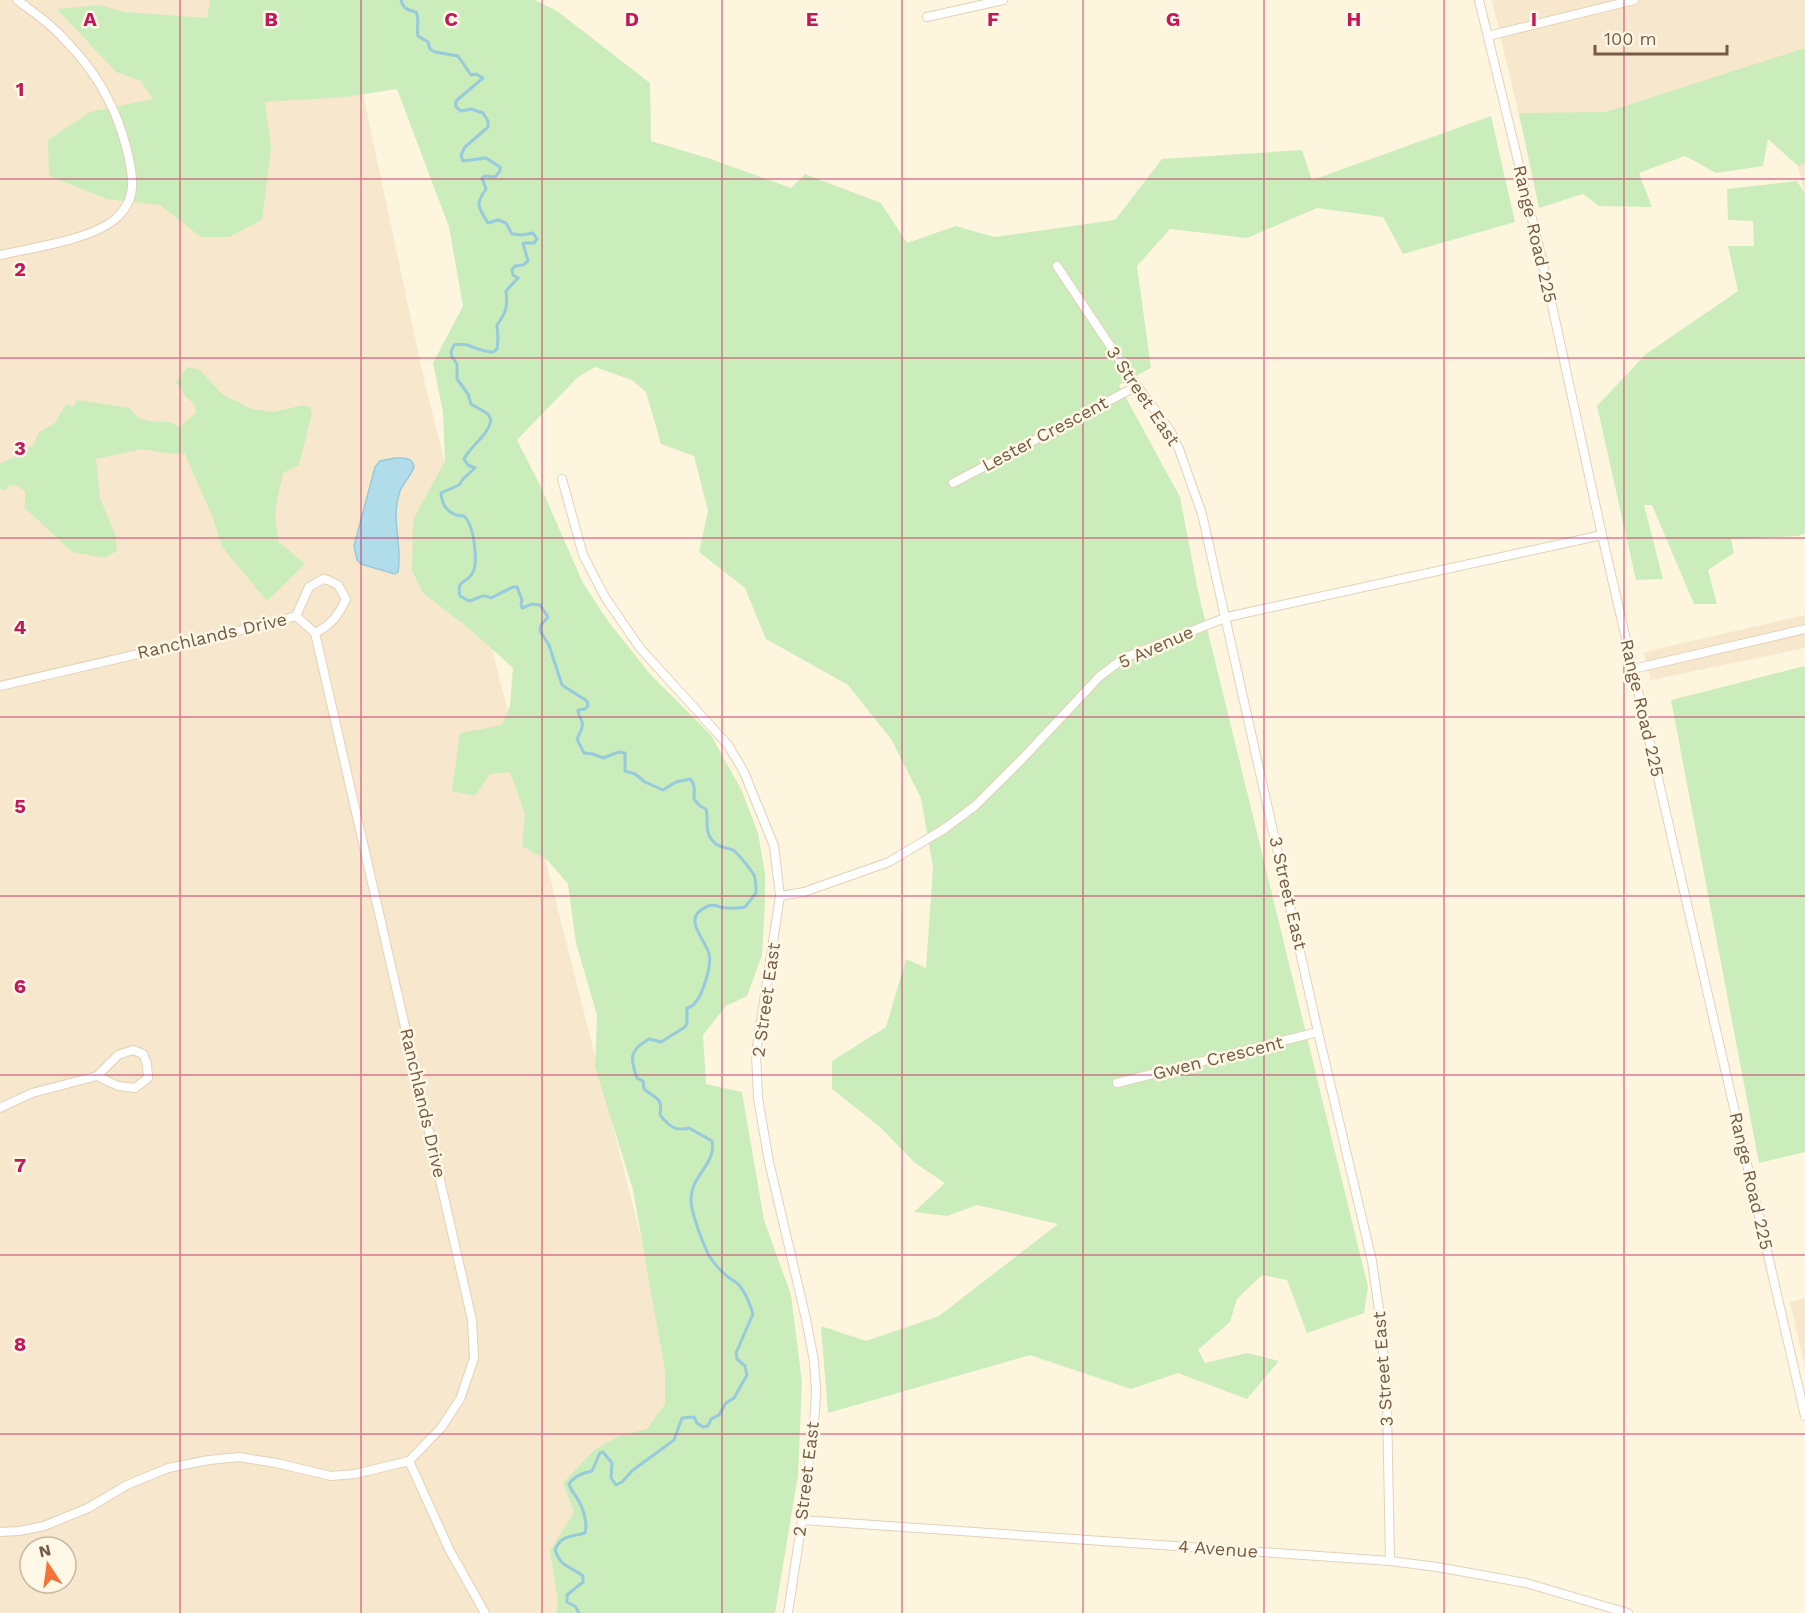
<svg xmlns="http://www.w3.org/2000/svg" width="1805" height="1613" viewBox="0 0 1805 1613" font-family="'Work Sans',sans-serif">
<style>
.residential{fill:#f7e7cc;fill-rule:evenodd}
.green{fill:#cbedbc}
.water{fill:#b1dce9;stroke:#96cadc;stroke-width:1.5}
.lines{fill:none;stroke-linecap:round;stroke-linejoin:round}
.stream{stroke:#96cadc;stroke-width:3}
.street-casing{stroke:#e3d1b9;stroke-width:10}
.street{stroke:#fff;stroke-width:8}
.grid{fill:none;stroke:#c2185b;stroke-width:1.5;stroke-opacity:0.55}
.labels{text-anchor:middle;stroke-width:5;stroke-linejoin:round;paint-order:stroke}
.street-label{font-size:18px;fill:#765b44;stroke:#fff8e6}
.grid-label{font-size:20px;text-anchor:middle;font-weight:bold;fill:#c2185b;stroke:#fff8e6;stroke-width:5;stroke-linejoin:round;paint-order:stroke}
</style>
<rect width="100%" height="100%" fill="#fef5de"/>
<g class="residential">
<path d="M0 0H343L424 380 736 1613H0ZM30 1547H66V1583H30Z"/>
<polygon points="1492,0 1805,0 1805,196 1776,74 1523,133"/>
<polygon points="1805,615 1805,648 1651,680 1644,652"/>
<polygon points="1805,1298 1805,1367 1790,1302"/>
</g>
<g class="green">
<polygon points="210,0 535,0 557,11 650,83 651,141 711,159 791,188 805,174 881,203 907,243 956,226 994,237 1115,220 1162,159 1302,150 1312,180 1491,116 1515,222 1403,254 1383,217 1317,208 1247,238 1170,229 1137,266 1151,368 1119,385 1180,497 1198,591 1368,1287 1364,1313 1307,1333 1287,1280 1262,1275 1237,1299 1230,1322 1198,1350 1205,1363 1247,1353 1279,1361 1247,1399 1178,1373 1131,1389 1030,1355 828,1413 821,1326 866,1341 939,1316 1058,1224 977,1205 947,1216 914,1212 945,1183 915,1163 880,1127 832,1089 832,1061 886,1027 906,959 926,968 933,867 921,798 891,739 848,685 766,639 745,588 699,552 708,511 694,456 661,444 646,392 632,380 595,367 578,377 517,440 540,485 583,583 608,621 650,674 711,735 742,791 758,833 765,873 765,902 762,955 747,996 726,1006 703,1035 706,1084 742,1092 764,1220 791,1295 802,1382 798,1475 775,1613 556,1613 558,1603 550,1551 574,1512 563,1483 593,1451 619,1436 647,1429 665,1404 665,1371 633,1190 595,1067 597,1015 576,943 568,884 547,860 522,846 525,814 510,772 490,774 475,796 452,791 460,733 502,725 510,706 513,668 471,630 423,593 412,571 413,520 445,461 443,412 433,363 463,306 449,227 397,89 345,97 265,102 271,148 262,220 229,237 201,237 160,205 107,199 49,176 48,140 90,112 153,99 141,81 116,72 57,9 99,5 125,12 207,18"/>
<polygon points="1805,48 1805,163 1798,166 1768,139 1763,166 1716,173 1685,156 1639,173 1652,207 1599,206 1583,194 1539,208 1519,113 1606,112"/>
<polygon points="1797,181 1805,194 1805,533 1798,536 1731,539 1734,553 1708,570 1717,604 1694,604 1652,505 1644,505 1663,579 1636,580 1597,406 1646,354 1738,291 1728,246 1754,246 1753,221 1728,220 1727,189"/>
<polygon points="187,367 200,370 222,394 252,409 273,412 304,405 310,407 312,413 299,465 283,473 276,505 275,517 279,542 305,564 267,601 222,547 213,518 185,454 165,453 142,449 96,459 100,498 116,537 117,551 105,558 72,552 25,508 25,491 18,486 10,485 5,491 0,489 0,464 21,453 34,444 39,432 55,423 66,404 73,407 77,400 129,408 139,418 149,421 170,422 179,427 196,413 195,405 184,395 176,382"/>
<polygon points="1805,666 1805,1152 1759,1163 1671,700"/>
</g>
<path class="water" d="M395 458C404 458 412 457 414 467 411 476 403 483 400 491 390 518 403 546 398 572L395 574 361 564 357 560 354 546 375 467 380 461Z"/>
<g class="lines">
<path class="stream" d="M401 0C403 9 408 10 416 12 420 19 416 28 418 36L428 42 430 49 435 52 458 56 471 75 476 74 483 78 456 101V107L461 111 471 109 483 113 488 121V127L465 147 461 155 463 161 486 158 500 167V171L495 177 485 176 482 178 486 189C474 206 479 207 488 223L498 220 506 223 512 234 522 235 533 233 537 239 534 243H523L528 261 523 265 515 266 512 270 513 275 518 278 506 291C508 306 506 313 497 325L498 339 497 349 493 352C476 352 469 341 454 345L451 352 452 357 457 364V379L468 394 471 404 488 414 491 420C488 436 471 445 464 459L468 465 475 468 463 479 459 485 441 493C442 507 450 516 464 516 474 525 479 563 472 574 466 584 456 579 460 596L469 601C478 599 482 593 491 598L513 587H517L522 600 521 604 522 608 532 604 540 605 548 617 541 625 540 631 549 645 562 685 587 701 588 706 585 709 578 710C578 717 581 717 582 722 584 728 579 734 577 739L584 753 593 754 603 758 619 752 625 753V771L635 774 645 782 663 790 676 782 690 779C696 784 694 792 694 799L700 806 706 809C709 820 704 831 712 840 718 848 725 847 733 850 737 852 751 870 754 875 756 880 756 887 756 893L745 907C739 908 733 909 726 908 720 908 714 903 708 906 680 918 705 938 709 954 712 965 703 994 695 1003 693 1006 690 1007 687 1008V1023L685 1027 661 1042 649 1039C629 1050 630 1058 637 1078L643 1081 644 1089C656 1099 663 1097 660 1115 668 1125 675 1132 689 1128L712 1141C717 1164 690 1176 691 1200 691 1212 705 1251 712 1260 716 1266 722 1272 728 1277 732 1280 736 1282 739 1285 746 1293 750 1304 753 1314L736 1353 737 1359 745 1366 747 1375 734 1398 726 1403 719 1415 711 1419 708 1426 703 1427 697 1423 694 1417 682 1418 674 1440 633 1470 622 1482 616 1485 611 1478 612 1463 603 1452 600 1453 592 1471C582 1473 574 1476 569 1484 571 1491 573 1492 577 1498 583 1507 588 1523 585 1533 571 1537 561 1535 555 1550 561 1568 571 1566 583 1576V1582L567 1595V1602L575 1606 579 1613"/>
<g class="street-casing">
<g id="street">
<polyline points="1479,0 1543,264 1602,535 1805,1416"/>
<polyline points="927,17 1003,0"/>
<polyline points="1488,36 1634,0"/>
<path d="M0 255C31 248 89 240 114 220 120 215 127 206 130 198 138 175 120 122 109 101 98 78 81 56 63 38 50 23 33 12 17 0"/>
<polyline points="1057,266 1137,386 1171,432 1179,449 1202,514 1318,1032 1372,1261 1380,1316 1387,1405 1390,1561"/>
<polyline points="562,479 583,555 605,597 640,648 728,745 744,772 774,846 780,896 756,1053 758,1098 769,1162 806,1319 814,1361 816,1391 815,1411 802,1520 788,1613"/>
<polyline points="953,483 1137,386"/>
<path d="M296 616 309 587 323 579 328 580 338 585 346 599C338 616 331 625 315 633"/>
<polyline points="1633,669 1805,629"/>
<polyline points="0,686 276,622 296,616"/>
<polyline points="780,896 804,892 889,862 944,829 975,806 1023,758 1100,676 1124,658 1227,617 1602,535"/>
<polyline points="1117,1083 1318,1032"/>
<polyline points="0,1108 32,1093 97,1076 118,1055 133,1050 143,1054 147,1064 148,1078 135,1088 118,1086 97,1076"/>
<polyline points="409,1461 450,1551 485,1613"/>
<polyline points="802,1520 1390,1561 1437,1567 1526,1583 1628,1613"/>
<polyline points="0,1532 19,1531 44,1526 88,1508 127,1485 168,1468 209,1460 239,1457 276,1463 331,1476 355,1474 409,1461 441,1428 460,1399 467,1379 474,1358 472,1320 315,633 296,616"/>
</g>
</g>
<use href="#street" class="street"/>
</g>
<path class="grid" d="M180 0V1613M361 0V1613M542 0V1613M722 0V1613M902 0V1613M1083 0V1613M1264 0V1613M1444 0V1613M1624 0V1613M0 179H1805M0 358H1805M0 538H1805M0 717H1805M0 896H1805M0 1075H1805M0 1255H1805M0 1434H1805"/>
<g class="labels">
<g class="street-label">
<text transform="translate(1535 234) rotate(77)" y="6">Range Road 225</text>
<text transform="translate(1143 396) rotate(56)" y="6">3 Street East</text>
<text transform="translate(1045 434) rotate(-28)" y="6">Lester Crescent</text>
<text transform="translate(212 636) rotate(-13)" y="6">Ranchlands Drive</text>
<text transform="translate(1156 647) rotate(-24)" y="6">5 Avenue</text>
<text transform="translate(1642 708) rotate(77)" y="6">Range Road 225</text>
<text transform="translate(1288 893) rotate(77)" y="6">3 Street East</text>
<text transform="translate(766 1000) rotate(-82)" y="6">2 Street East</text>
<text transform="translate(1218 1058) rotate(-14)" y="6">Gwen Crescent</text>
<text transform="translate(423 1103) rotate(77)" y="6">Ranchlands Drive</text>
<text transform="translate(1751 1181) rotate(77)" y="6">Range Road 225</text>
<text transform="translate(1383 1369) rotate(-94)" y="6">3 Street East</text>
<text transform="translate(806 1479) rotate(-83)" y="6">2 Street East</text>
<text transform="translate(1218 1549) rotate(4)" y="6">4 Avenue</text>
</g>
</g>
<g class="grid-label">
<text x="90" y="26">A</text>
<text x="271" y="26">B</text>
<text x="451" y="26">C</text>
<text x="632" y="26">D</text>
<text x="812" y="26">E</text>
<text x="993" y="26">F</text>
<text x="1173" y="26">G</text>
<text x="1354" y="26">H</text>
<text x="1534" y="26">I</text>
<text x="20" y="96">1</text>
<text x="20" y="276">2</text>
<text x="20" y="455">3</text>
<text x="20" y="634">4</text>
<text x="20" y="813">5</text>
<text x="20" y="993">6</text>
<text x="20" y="1172">7</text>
<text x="20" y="1351">8</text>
</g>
<g transform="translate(48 1565) rotate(347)"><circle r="28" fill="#fff8e6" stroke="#c8b9a5" stroke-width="1.5"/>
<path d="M0-4.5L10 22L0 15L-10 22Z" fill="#f57337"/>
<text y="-9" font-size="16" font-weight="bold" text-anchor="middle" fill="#765b44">N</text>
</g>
<path d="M1595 45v9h132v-9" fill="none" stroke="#765b44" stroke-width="3"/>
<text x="1604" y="45" font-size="18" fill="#765b44" stroke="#fff8e6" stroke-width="4.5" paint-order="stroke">100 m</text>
</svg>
